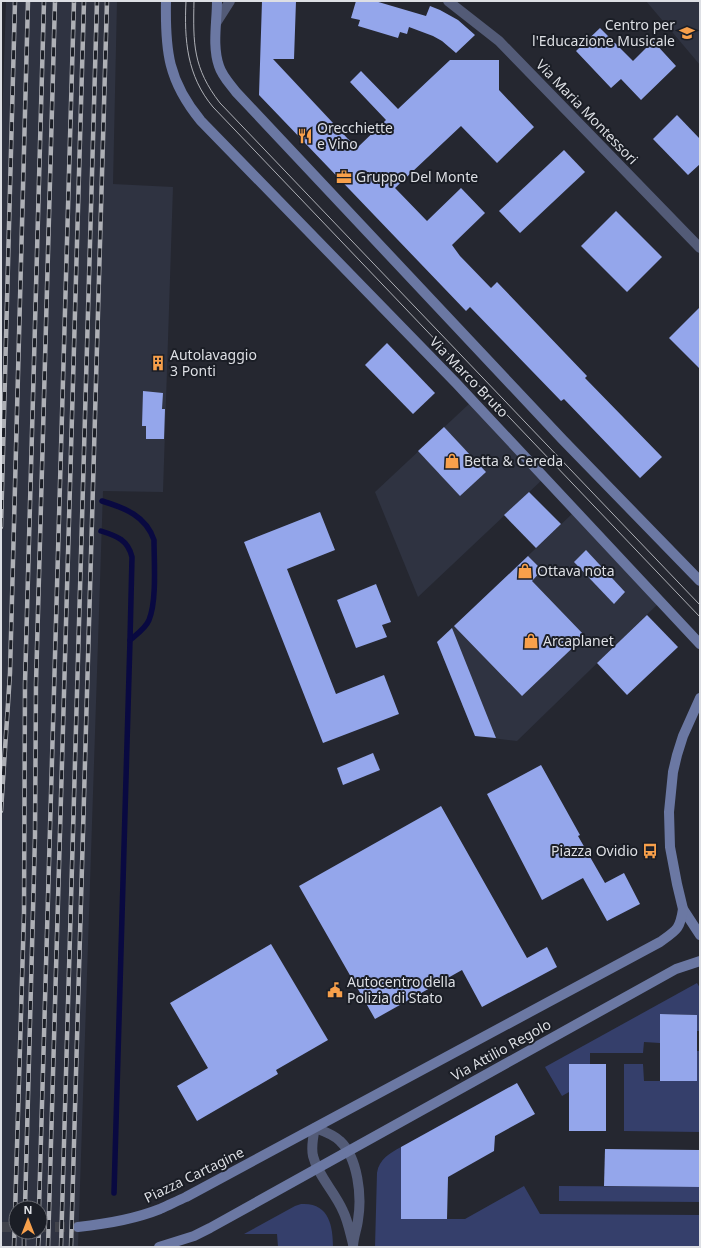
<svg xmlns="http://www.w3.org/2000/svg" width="701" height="1248" viewBox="0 0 701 1248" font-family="'Noto Sans',sans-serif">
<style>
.built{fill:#2f3341;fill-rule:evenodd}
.green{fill:#353f6b}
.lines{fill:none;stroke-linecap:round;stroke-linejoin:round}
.stream{stroke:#090941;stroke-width:5.5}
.building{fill:#94a6eb}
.secondary-tunnel{stroke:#41434b;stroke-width:10;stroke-dasharray:10 5;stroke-linecap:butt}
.street{stroke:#535b77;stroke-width:10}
.secondary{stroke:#6b78a3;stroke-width:10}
.tram{stroke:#aeb0b6;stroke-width:1}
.rail-casing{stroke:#aeb0b6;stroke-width:4.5}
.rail{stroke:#1b1e26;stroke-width:3;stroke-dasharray:9;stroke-linecap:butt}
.labels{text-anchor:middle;stroke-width:4;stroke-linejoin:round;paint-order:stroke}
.poi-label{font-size:14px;fill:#dddfe4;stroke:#1b1e26;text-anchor:start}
.street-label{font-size:14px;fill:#dddfe4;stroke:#1b1e26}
</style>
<rect width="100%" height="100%" fill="#252730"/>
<g class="built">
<path d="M6 1H117L113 184 173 187 163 492 103 491 78 1247H1V155ZM16 1208H40V1232H16Z"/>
<polygon points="646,1 700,1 700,65"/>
<polygon points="470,403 543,479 418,597 375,492"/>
<polygon points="574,512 660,602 517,741 475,736 437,642"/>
</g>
<g class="green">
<polygon points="697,983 700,988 700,1031 697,1031 697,1015 661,1014 660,1043 644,1042 643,1053 590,1053 590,1064 569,1092 562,1096 545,1067"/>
<polygon points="697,1051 700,1051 700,1132 624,1131 624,1064 643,1064 644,1081 697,1081"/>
<path d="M401 1147V1219H465L524 1186 540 1214 700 1215V1247H375L377 1173C379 1159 390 1153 401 1147Z"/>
<polygon points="559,1186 700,1187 700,1202 559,1201"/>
<path d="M301 1204C329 1202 333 1226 333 1247H278L277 1234H244L295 1206Z"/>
</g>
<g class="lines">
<g class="stream">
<path d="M102 501C125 508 146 516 154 540 154 561 157 601 149 620 146 628 136 635 130 640L114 1193"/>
<path d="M101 531C117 536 128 540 132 557L130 640"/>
</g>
</g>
<g class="building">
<polygon points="262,1 296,1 294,59 273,59 348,139 358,147 386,120 350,82 361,71 398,109 450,60 499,60 499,90 534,127 497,163 461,126 395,188 427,221 461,188 485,213 452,245 460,256 491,288 497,282 587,376 585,378 662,457 640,478 564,399 561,401 470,307 466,311 259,95"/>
<polygon points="356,1 375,1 426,16 430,6 440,10 458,20 475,35 456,53 442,41 433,36 409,27 407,34 400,32 398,38 358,26 360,20 351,18"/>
<polygon points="600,28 633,61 653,41 676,66 641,100 621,79 611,88 576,51"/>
<polygon points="677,115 700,139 700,164 688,175 653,139"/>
<polygon points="564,150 585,172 520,233 499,211"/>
<polygon points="616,211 662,257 627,292 581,246"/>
<polygon points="700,307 700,369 669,338"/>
<polygon points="387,343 435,393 413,414 365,365"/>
<polygon points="143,391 163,393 162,409 165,409 164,439 146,439 146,426 142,426"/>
<polygon points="444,427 486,472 460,496 418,451"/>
<polygon points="529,492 561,524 536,548 504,515"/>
<polygon points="320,512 335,550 287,569 336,694 384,675 399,714 323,743 244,542"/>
<polygon points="586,550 625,592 614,604 574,562"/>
<polygon points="528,556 542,570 532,581 585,636 522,696 454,626"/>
<polygon points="376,584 391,622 382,625 387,637 356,648 337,600"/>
<polygon points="647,615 678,647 627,695 597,663"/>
<polygon points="452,628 496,738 475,736 437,642"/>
<polygon points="373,753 380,770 343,785 337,768"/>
<polygon points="541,765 580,835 578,836 605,883 624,873 640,904 607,921 583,878 542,900 487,794"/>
<polygon points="441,806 527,958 547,947 557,967 482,1007 462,970 375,1019 299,886"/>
<polygon points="271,944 328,1040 276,1070 278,1074 197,1121 177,1086 208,1068 170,1003"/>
<polygon points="660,1014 697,1015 697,1081 660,1081"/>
<rect x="569" y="1064" width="37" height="67"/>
<polygon points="517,1083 535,1114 495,1136 494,1151 448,1177 447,1219 401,1219 401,1147"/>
<polygon points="605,1149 700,1150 700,1187 604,1186"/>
</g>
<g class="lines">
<g class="secondary-tunnel">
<polyline points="1,1227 16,1227"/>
<polyline points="40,1227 78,1227"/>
</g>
<g class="street">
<polyline points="448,1 499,41 700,248"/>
<polyline points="216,23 230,1"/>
<path d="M353 1247C353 1238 357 1229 358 1220 362 1196 358 1158 340 1141 333 1134 323 1131 315 1128 313 1137 311 1147 313 1156 318 1176 335 1192 343 1211 348 1221 350 1233 353 1244"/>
</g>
<g class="secondary">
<path d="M166 1C165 51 168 81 201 121L456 383 700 644"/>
<path d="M217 1C217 22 212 46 219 66 222 76 230 84 236 92L563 440 700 581"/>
<polyline points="700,698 683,736 677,755 673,772 669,812 670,847 677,884 683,909 700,935"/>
<path d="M78 1227C106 1224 135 1219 160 1209 169 1205 177 1201 186 1197L660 942C677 930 680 929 683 909"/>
<polyline points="159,1247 194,1236 210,1228 676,969 700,961"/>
</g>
<g class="tram">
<path d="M186 1C184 40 187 76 213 107L700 617"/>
<path d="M194 1C193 44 193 68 220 103L700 605"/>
</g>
<g class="rail-casing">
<g id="rail">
<polyline points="1,527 15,1"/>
<polyline points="1,811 10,673 28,1"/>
<polyline points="25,1208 35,836 36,684 55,1"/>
<polyline points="39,1208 74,1"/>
<polyline points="14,1247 24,913 25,684 44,1"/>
<polyline points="24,1247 24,1232"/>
<polyline points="38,1247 39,1232"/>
<polyline points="48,1247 84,1"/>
<polyline points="61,1247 97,1"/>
<polyline points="71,1247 107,1"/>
</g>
</g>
<use href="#rail" class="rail"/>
</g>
<defs>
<g id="school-bare" transform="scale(1.2)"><path d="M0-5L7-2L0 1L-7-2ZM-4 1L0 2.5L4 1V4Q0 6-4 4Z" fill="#f8a04b" stroke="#1b1e26" stroke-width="2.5" paint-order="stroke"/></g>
<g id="restaurant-bare" transform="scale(1.2)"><path d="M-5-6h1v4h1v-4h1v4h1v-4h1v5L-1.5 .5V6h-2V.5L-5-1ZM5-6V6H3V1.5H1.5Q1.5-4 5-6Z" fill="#f8a04b" stroke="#1b1e26" stroke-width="2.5" paint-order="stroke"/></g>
<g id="office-bare" transform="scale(1.2)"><path d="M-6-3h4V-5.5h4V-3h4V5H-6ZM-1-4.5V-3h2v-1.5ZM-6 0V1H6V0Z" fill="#f8a04b" stroke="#1b1e26" stroke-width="2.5" paint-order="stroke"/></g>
<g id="building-bare" transform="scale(1.2)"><path d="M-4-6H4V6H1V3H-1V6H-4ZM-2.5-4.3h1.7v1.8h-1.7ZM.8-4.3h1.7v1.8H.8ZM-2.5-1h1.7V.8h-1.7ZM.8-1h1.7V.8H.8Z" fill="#f8a04b" stroke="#1b1e26" stroke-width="2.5" paint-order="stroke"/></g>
<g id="shop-bare" transform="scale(1.2)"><path d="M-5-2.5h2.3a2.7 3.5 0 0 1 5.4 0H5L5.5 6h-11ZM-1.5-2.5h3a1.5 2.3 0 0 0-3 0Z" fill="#f8a04b" stroke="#1b1e26" stroke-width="2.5" paint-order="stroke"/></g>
<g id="bus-bare" transform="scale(1.2)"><path d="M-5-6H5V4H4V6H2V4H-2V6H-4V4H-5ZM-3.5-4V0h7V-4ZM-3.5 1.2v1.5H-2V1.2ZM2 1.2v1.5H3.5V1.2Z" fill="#f8a04b" stroke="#1b1e26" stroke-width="2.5" paint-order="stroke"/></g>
<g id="civic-bare" transform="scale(1.2)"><path d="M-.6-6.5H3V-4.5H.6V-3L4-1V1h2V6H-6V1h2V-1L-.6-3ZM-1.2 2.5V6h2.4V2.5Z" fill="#f8a04b" stroke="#1b1e26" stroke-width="2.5" paint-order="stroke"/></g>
</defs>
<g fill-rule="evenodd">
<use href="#school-bare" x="687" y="33"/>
<use href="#restaurant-bare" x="305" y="136"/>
<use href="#office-bare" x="344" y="177"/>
<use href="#building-bare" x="158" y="363"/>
<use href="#shop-bare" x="452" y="461"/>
<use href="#shop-bare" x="525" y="571"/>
<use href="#shop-bare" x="531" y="641"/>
<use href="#bus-bare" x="650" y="851"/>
<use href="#civic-bare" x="335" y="990"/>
</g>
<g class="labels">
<g class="poi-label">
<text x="675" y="30" text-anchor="end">Centro per<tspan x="675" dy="16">l'Educazione Musicale</tspan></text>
<text x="317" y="133">Orecchiette<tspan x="317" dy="16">e Vino</tspan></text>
<text x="356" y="182">Gruppo Del Monte</text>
<text x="170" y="360">Autolavaggio<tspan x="170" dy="16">3 Ponti</tspan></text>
<text x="464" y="466">Betta &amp; Cereda</text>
<text x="537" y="576">Ottava nota</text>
<text x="543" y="646">Arcaplanet</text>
<text x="638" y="856" text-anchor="end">Piazza Ovidio</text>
<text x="347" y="987">Autocentro della<tspan x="347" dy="16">Polizia di Stato</tspan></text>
</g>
<g class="street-label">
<text transform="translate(587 112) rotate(46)" y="5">Via Maria Montessori</text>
<text transform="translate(469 377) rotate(46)" y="5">Via Marco Bruto</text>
<text transform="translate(501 1050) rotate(-29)" y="5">Via Attilio Regolo</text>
<text transform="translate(194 1175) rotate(-26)" y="5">Piazza Cartagine</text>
</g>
</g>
<rect width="701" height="1248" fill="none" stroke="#dddfe4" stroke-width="4"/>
<g transform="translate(28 1220)"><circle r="19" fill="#1b1e26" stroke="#696b72"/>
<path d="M0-3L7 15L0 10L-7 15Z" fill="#f8a04b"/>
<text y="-6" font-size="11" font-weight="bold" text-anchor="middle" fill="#dddfe4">N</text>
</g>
</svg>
